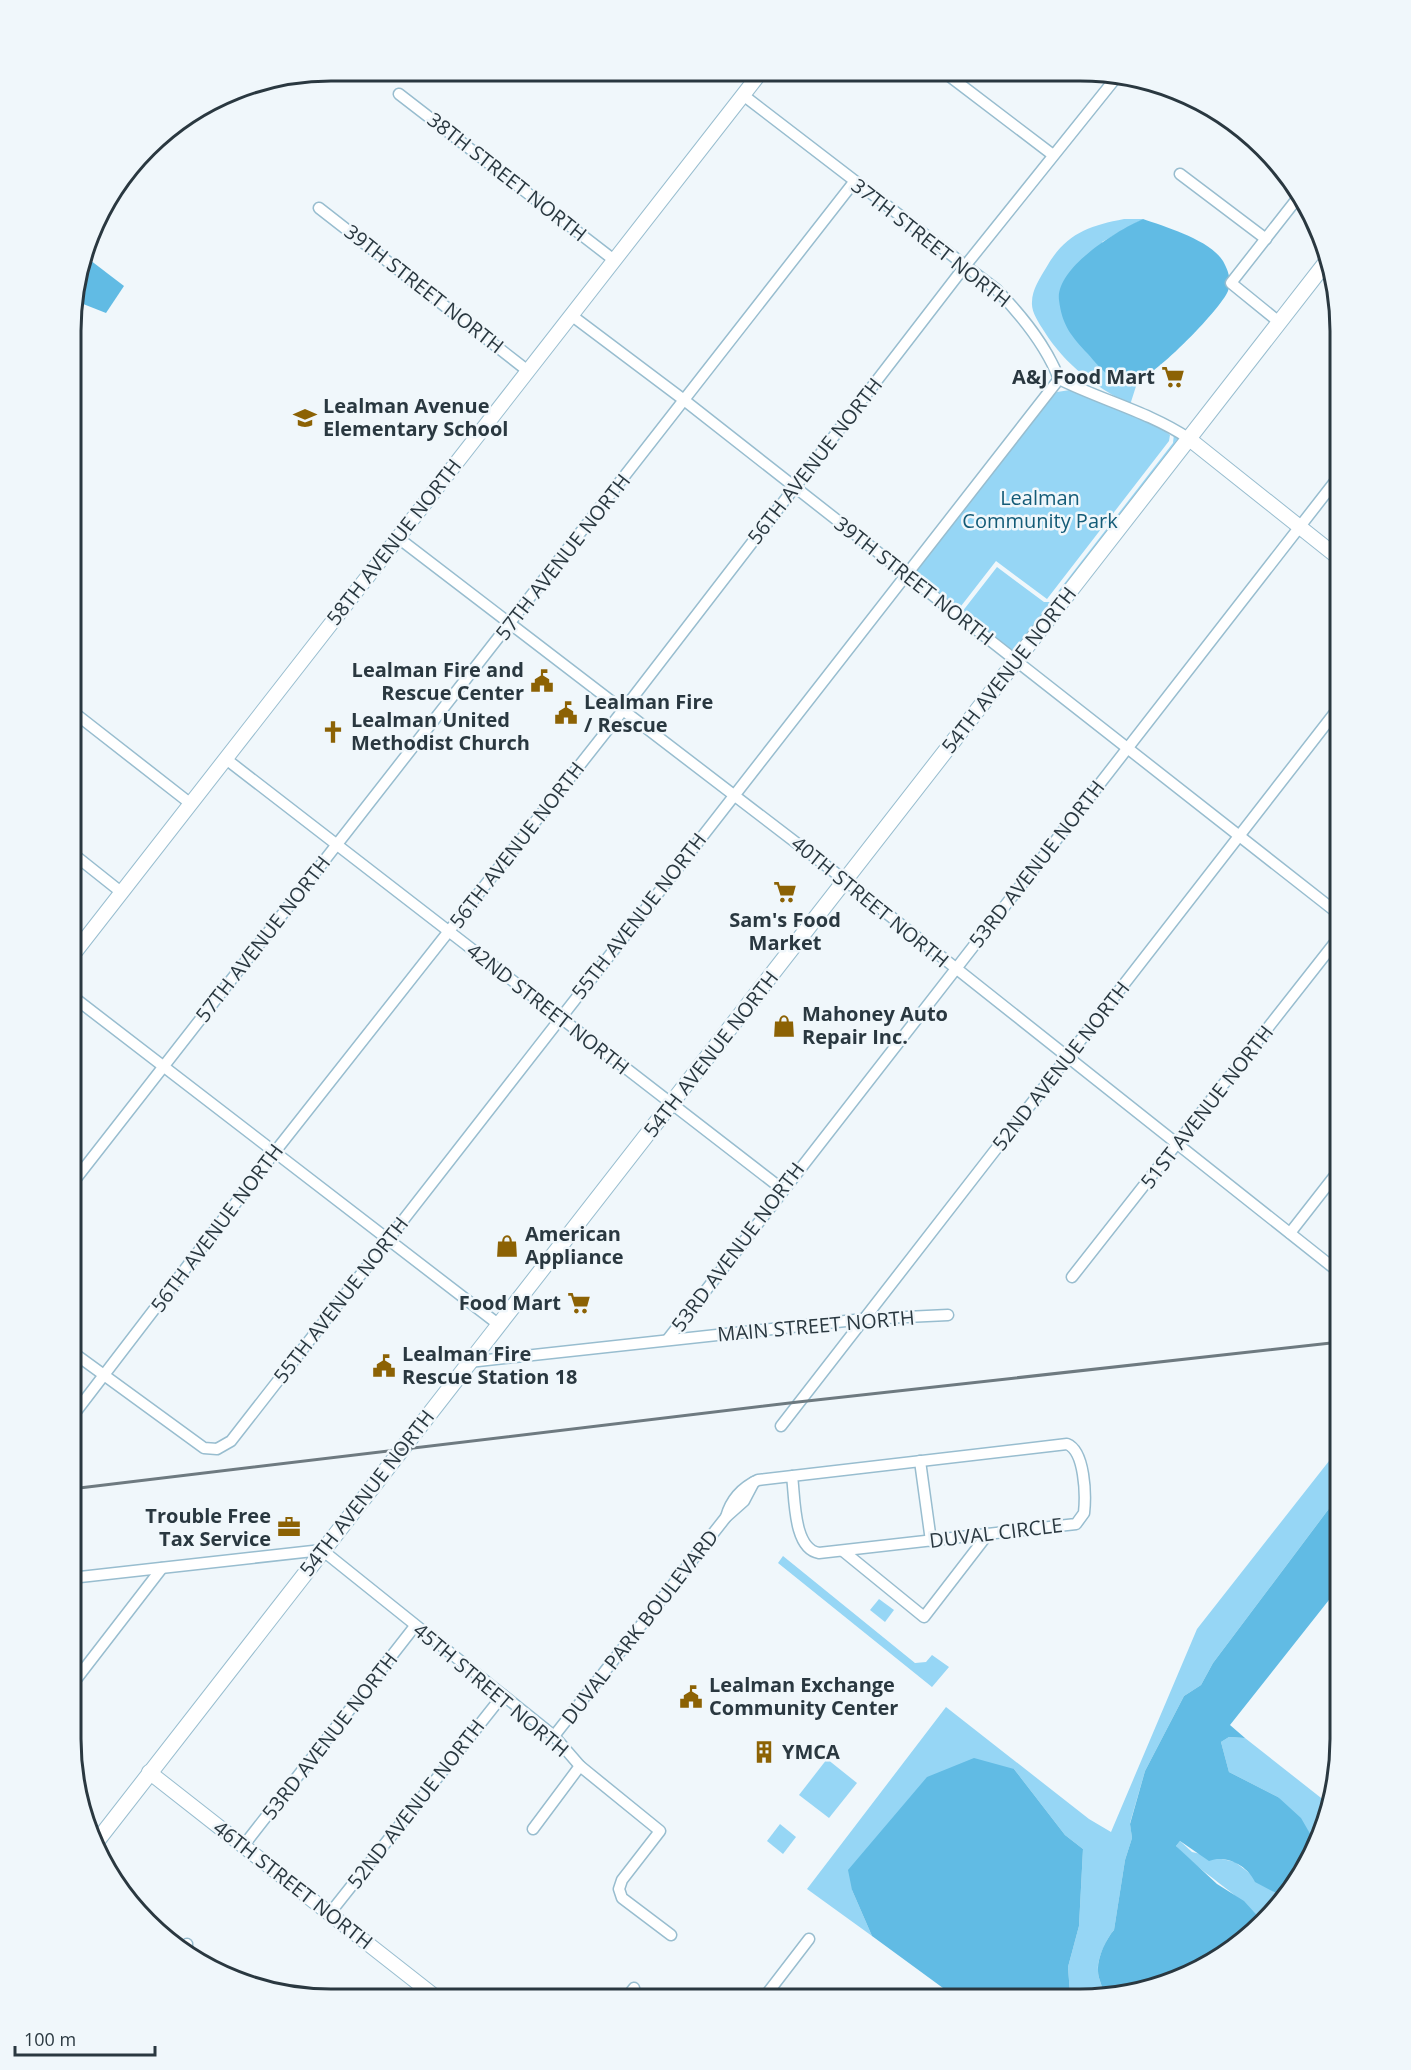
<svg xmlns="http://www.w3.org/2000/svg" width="1411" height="2070" viewBox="0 0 1411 2070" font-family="'Open Sans',sans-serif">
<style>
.green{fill:#96d6f5}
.water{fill:#61bbe4}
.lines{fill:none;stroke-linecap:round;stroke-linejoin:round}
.minor-casing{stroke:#98bdcf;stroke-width:13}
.tertiary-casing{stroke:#98bdcf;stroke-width:16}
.secondary-casing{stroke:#98bdcf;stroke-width:17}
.minor{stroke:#fff;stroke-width:10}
.tertiary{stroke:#fff;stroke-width:14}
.secondary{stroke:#fff;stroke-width:15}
.rail{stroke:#6e7a80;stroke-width:3}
.labels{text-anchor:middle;stroke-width:5;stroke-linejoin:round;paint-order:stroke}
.street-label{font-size:20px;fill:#2a3840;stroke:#f0f7fb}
.poi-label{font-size:20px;font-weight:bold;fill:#2a3840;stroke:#f0f7fb;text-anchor:start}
.park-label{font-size:20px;fill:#135b77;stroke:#f0f7fb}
.rim{fill:none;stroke:#2a3840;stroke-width:3}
</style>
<rect width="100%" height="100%" fill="#f0f7fb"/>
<g class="green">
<path d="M1124 219H1143L1102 242 1134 383 1138 380 1130 405C1094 385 1066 366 1044 331 1039 323 1031 312 1032 302 1032 290 1040 278 1046 268 1065 234 1088 226 1124 219Z"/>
<polygon points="1070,390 1161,428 1170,435 1169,441 1047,599 996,561 958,610 911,573 1050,399 1057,392"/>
<polygon points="1174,434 1181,439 1015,653 962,612 997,567 1044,602 1050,602 1173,443"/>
<path d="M1340 1447V1494L1213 1663 1201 1685 1184 1696 1145 1771 1130 1823 1132 1838 1125 1860 1114 1930C1106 1939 1097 1959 1098 1971 1098 1980 1104 1986 1102 1995L1084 1999 1070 1994 1068 1967 1079 1926 1083 1849 1065 1835 1014 1769 852 1890 872 1936 807 1889 946 1707 1089 1819 1111 1832 1197 1629Z"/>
<polygon points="783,1556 915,1663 926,1662 932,1655 949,1667 932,1687 778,1563"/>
<polygon points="879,1599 894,1610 885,1622 870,1610"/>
<polygon points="1229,1737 1245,1738 1330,1805 1327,1823 1316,1844 1278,1797 1229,1772 1221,1742"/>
<polygon points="827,1759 857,1783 829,1818 799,1795"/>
<polygon points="780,1824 796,1837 783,1854 767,1841"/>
<path d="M1180 1841 1192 1852 1235 1862 1274 1892 1288 1894 1261 1921C1237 1891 1202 1875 1176 1846Z"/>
</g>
<g class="water">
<path d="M1143 219C1166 227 1210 240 1223 261 1228 270 1232 280 1228 291 1221 309 1149 383 1131 383 1111 382 1100 368 1088 354 1071 336 1062 325 1059 300 1055 268 1118 230 1143 219Z"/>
<polygon points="86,257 124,286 106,313 73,300"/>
<path d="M1340 1494V1586L1230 1725 1245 1738 1229 1737 1221 1742 1229 1772 1278 1797 1301 1818 1316 1844 1296 1884 1288 1894 1274 1892 1255 1882C1248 1866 1226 1854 1209 1861L1180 1841 1176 1846 1217 1884 1244 1901 1263 1922 1252 1935 1180 1980 1102 1995C1104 1986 1098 1980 1098 1971 1097 1958 1106 1939 1114 1930L1125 1860 1132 1838 1130 1824 1145 1771 1184 1696 1201 1685 1213 1663Z"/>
<polygon points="974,1758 1014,1769 1065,1835 1083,1849 1079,1926 1068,1967 1070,1994 1084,1999 958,1999 872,1936 852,1890 848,1870 927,1777"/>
</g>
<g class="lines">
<g class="minor-casing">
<g id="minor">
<polyline points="944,72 1053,155"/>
<polyline points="399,94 614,260"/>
<path d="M743 95 997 290C1022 316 1046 345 1059 379 1101 400 1149 412 1188 438"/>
<polyline points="1180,174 1266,239"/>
<polyline points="319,208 528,371"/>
<polyline points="571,315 684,400 1340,915"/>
<polyline points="1279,322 1231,283 1300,195"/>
<polyline points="397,537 846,881 1340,1273"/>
<polyline points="72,711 191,804"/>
<polyline points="226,759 782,1189"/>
<polyline points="72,853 121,892"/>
<polyline points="72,996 498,1324"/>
<polyline points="71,1185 854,182"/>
<polyline points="1290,1233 1340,1169"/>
<polyline points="1072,1277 1340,936"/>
<polyline points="668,1339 1340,475"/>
<polyline points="71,1351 204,1448 217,1449 231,1441 1059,379"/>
<polyline points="469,1362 864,1319 948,1315"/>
<polyline points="71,1418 274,1153 624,709 965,266 1119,74"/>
<polyline points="781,1426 1340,706"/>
<polyline points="920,1461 931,1541"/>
<path d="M726 1517C731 1499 741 1488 758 1480L1067 1444C1085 1451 1086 1495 1084 1513L1076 1524 819 1553C793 1549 795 1497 792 1476"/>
<polyline points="843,1551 924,1617 988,1534"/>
<polyline points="71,1578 322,1550 554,1736 580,1766 660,1831 622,1880 619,1889 622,1898 671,1935"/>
<polyline points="71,1686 162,1568"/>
<polyline points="554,1736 726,1517 744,1501 754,1482"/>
<polyline points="533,1829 580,1766"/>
<polyline points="244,1845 415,1626"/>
<polyline points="330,1913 503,1695"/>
<polyline points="187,1954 187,1944"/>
<polyline points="626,1998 634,1988"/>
<polyline points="763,1999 809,1939"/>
</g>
</g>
<g class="tertiary-casing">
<g id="tertiary">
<polyline points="1188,438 1340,559"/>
<polyline points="72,956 761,72"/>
<polyline points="149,1772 437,1998"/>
</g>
</g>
<g class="secondary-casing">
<polyline id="secondary" points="94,1845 1327,261"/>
</g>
<use href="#minor" class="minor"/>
<use href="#tertiary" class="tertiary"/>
<use href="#secondary" class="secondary"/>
<polyline class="rail" points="71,1489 798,1402 1340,1342"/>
</g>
<defs>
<g id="supermarket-bare" transform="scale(1.8)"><path d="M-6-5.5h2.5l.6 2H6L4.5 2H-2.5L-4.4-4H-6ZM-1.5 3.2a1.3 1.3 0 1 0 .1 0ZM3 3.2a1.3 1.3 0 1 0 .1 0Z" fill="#8c6204" stroke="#f0f7fb" stroke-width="2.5" paint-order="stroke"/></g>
<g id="school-bare" transform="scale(1.8)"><path d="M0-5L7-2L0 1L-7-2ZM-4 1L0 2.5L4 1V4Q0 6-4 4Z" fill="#8c6204" stroke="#f0f7fb" stroke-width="2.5" paint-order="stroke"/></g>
<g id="civic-bare" transform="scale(1.8)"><path d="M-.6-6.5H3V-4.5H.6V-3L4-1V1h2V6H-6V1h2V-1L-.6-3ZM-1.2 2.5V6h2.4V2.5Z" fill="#8c6204" stroke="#f0f7fb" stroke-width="2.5" paint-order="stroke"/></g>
<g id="church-bare" transform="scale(1.8)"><path d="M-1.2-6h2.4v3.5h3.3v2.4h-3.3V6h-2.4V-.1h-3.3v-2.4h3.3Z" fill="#8c6204" stroke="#f0f7fb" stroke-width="2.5" paint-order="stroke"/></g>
<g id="shop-bare" transform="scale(1.8)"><path d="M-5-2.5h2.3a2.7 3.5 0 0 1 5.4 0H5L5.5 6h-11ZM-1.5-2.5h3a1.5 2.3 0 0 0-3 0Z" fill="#8c6204" stroke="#f0f7fb" stroke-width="2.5" paint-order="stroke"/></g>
<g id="office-bare" transform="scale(1.8)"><path d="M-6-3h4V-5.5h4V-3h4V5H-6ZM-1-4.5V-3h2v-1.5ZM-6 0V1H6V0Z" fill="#8c6204" stroke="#f0f7fb" stroke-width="2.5" paint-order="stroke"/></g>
<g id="building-bare" transform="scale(1.8)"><path d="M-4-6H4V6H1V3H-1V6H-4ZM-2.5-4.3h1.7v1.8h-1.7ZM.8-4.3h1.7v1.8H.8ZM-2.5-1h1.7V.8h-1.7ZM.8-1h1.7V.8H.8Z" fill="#8c6204" stroke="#f0f7fb" stroke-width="2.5" paint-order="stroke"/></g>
</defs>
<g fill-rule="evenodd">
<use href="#supermarket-bare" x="1173" y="377"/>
<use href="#school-bare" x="305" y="418"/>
<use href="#civic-bare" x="542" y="681"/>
<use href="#civic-bare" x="566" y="713"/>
<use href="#church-bare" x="333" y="732"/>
<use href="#supermarket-bare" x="785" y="892"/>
<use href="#shop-bare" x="784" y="1026"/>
<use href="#shop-bare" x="507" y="1246"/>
<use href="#supermarket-bare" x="579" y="1303"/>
<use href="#civic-bare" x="384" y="1366"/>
<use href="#office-bare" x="289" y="1527"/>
<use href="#civic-bare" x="691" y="1697"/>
<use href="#building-bare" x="764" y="1752"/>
</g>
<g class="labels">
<g class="street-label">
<text transform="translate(507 177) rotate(38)" y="7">38TH STREET NORTH</text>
<text transform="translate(931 243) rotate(38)" y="7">37TH STREET NORTH</text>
<text transform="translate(424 289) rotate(38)" y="7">39TH STREET NORTH</text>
<text transform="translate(815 461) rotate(-52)" y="7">56TH AVENUE NORTH</text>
<text transform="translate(394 542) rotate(-52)" y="7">58TH AVENUE NORTH</text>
<text transform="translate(563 557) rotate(-52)" y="7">57TH AVENUE NORTH</text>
<text transform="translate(914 581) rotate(38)" y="7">39TH STREET NORTH</text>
<text transform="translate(1009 670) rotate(-52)" y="7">54TH AVENUE NORTH</text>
<text transform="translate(517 845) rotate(-52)" y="7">56TH AVENUE NORTH</text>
<text transform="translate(1037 864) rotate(-52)" y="7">53RD AVENUE NORTH</text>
<text transform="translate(870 902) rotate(39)" y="7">40TH STREET NORTH</text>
<text transform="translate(639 916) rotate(-52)" y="7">55TH AVENUE NORTH</text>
<text transform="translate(263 939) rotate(-52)" y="7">57TH AVENUE NORTH</text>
<text transform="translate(548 1009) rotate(38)" y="7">42ND STREET NORTH</text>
<text transform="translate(711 1054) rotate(-52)" y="7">54TH AVENUE NORTH</text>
<text transform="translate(1061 1066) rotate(-52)" y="7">52ND AVENUE NORTH</text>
<text transform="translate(1207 1107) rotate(-52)" y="7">51ST AVENUE NORTH</text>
<text transform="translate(217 1228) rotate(-53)" y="7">56TH AVENUE NORTH</text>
<text transform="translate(738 1247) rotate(-53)" y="7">53RD AVENUE NORTH</text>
<text transform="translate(341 1300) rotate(-52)" y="7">55TH AVENUE NORTH</text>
<text transform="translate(816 1326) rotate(-5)" y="7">MAIN STREET NORTH</text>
<text transform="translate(367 1493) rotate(-52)" y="7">54TH AVENUE NORTH</text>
<text transform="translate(996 1533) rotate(-7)" y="7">DUVAL CIRCLE</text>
<text transform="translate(640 1627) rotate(-52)" y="7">DUVAL PARK BOULEVARD</text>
<text transform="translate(491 1690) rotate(40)" y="7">45TH STREET NORTH</text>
<text transform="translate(330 1736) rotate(-52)" y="7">53RD AVENUE NORTH</text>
<text transform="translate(416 1804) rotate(-52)" y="7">52ND AVENUE NORTH</text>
<text transform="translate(293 1885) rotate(38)" y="7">46TH STREET NORTH</text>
</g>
<g class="poi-label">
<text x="1155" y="384" text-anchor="end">A&amp;J Food Mart</text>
<text x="323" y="413">Lealman Avenue<tspan x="323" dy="23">Elementary School</tspan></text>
<text x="524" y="677" text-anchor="end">Lealman Fire and<tspan x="524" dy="23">Rescue Center</tspan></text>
<text x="584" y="709">Lealman Fire<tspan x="584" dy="23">/ Rescue</tspan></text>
<text x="351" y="727">Lealman United<tspan x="351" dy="23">Methodist Church</tspan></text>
<text x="785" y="927" text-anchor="middle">Sam's Food<tspan x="785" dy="23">Market</tspan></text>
<text x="802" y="1021">Mahoney Auto<tspan x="802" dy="23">Repair Inc.</tspan></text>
<text x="525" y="1241">American<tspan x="525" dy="23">Appliance</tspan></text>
<text x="561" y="1310" text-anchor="end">Food Mart</text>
<text x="402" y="1361">Lealman Fire<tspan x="402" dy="23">Rescue Station 18</tspan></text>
<text x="271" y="1523" text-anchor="end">Trouble Free<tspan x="271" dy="23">Tax Service</tspan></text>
<text x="709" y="1692">Lealman Exchange<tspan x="709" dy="23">Community Center</tspan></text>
<text x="782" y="1759">YMCA</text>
</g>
<g class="park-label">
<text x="1040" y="505">Lealman<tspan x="1040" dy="23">Community Park</tspan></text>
</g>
</g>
<path d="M0 0H1411V2070H0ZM331 81H1080A250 250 0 0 1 1330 331V1739A250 250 0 0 1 1080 1989H331A250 250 0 0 1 81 1739V331A250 250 0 0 1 331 81Z" fill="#f0f7fb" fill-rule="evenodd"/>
<path class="rim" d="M331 81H1080A250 250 0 0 1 1330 331V1739A250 250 0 0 1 1080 1989H331A250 250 0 0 1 81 1739V331A250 250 0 0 1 331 81Z"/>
<path d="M15 2046v9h140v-9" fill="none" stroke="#2a3840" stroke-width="3"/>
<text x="24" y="2046" font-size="18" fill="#2a3840" stroke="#f0f7fb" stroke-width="4.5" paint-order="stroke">100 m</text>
</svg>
